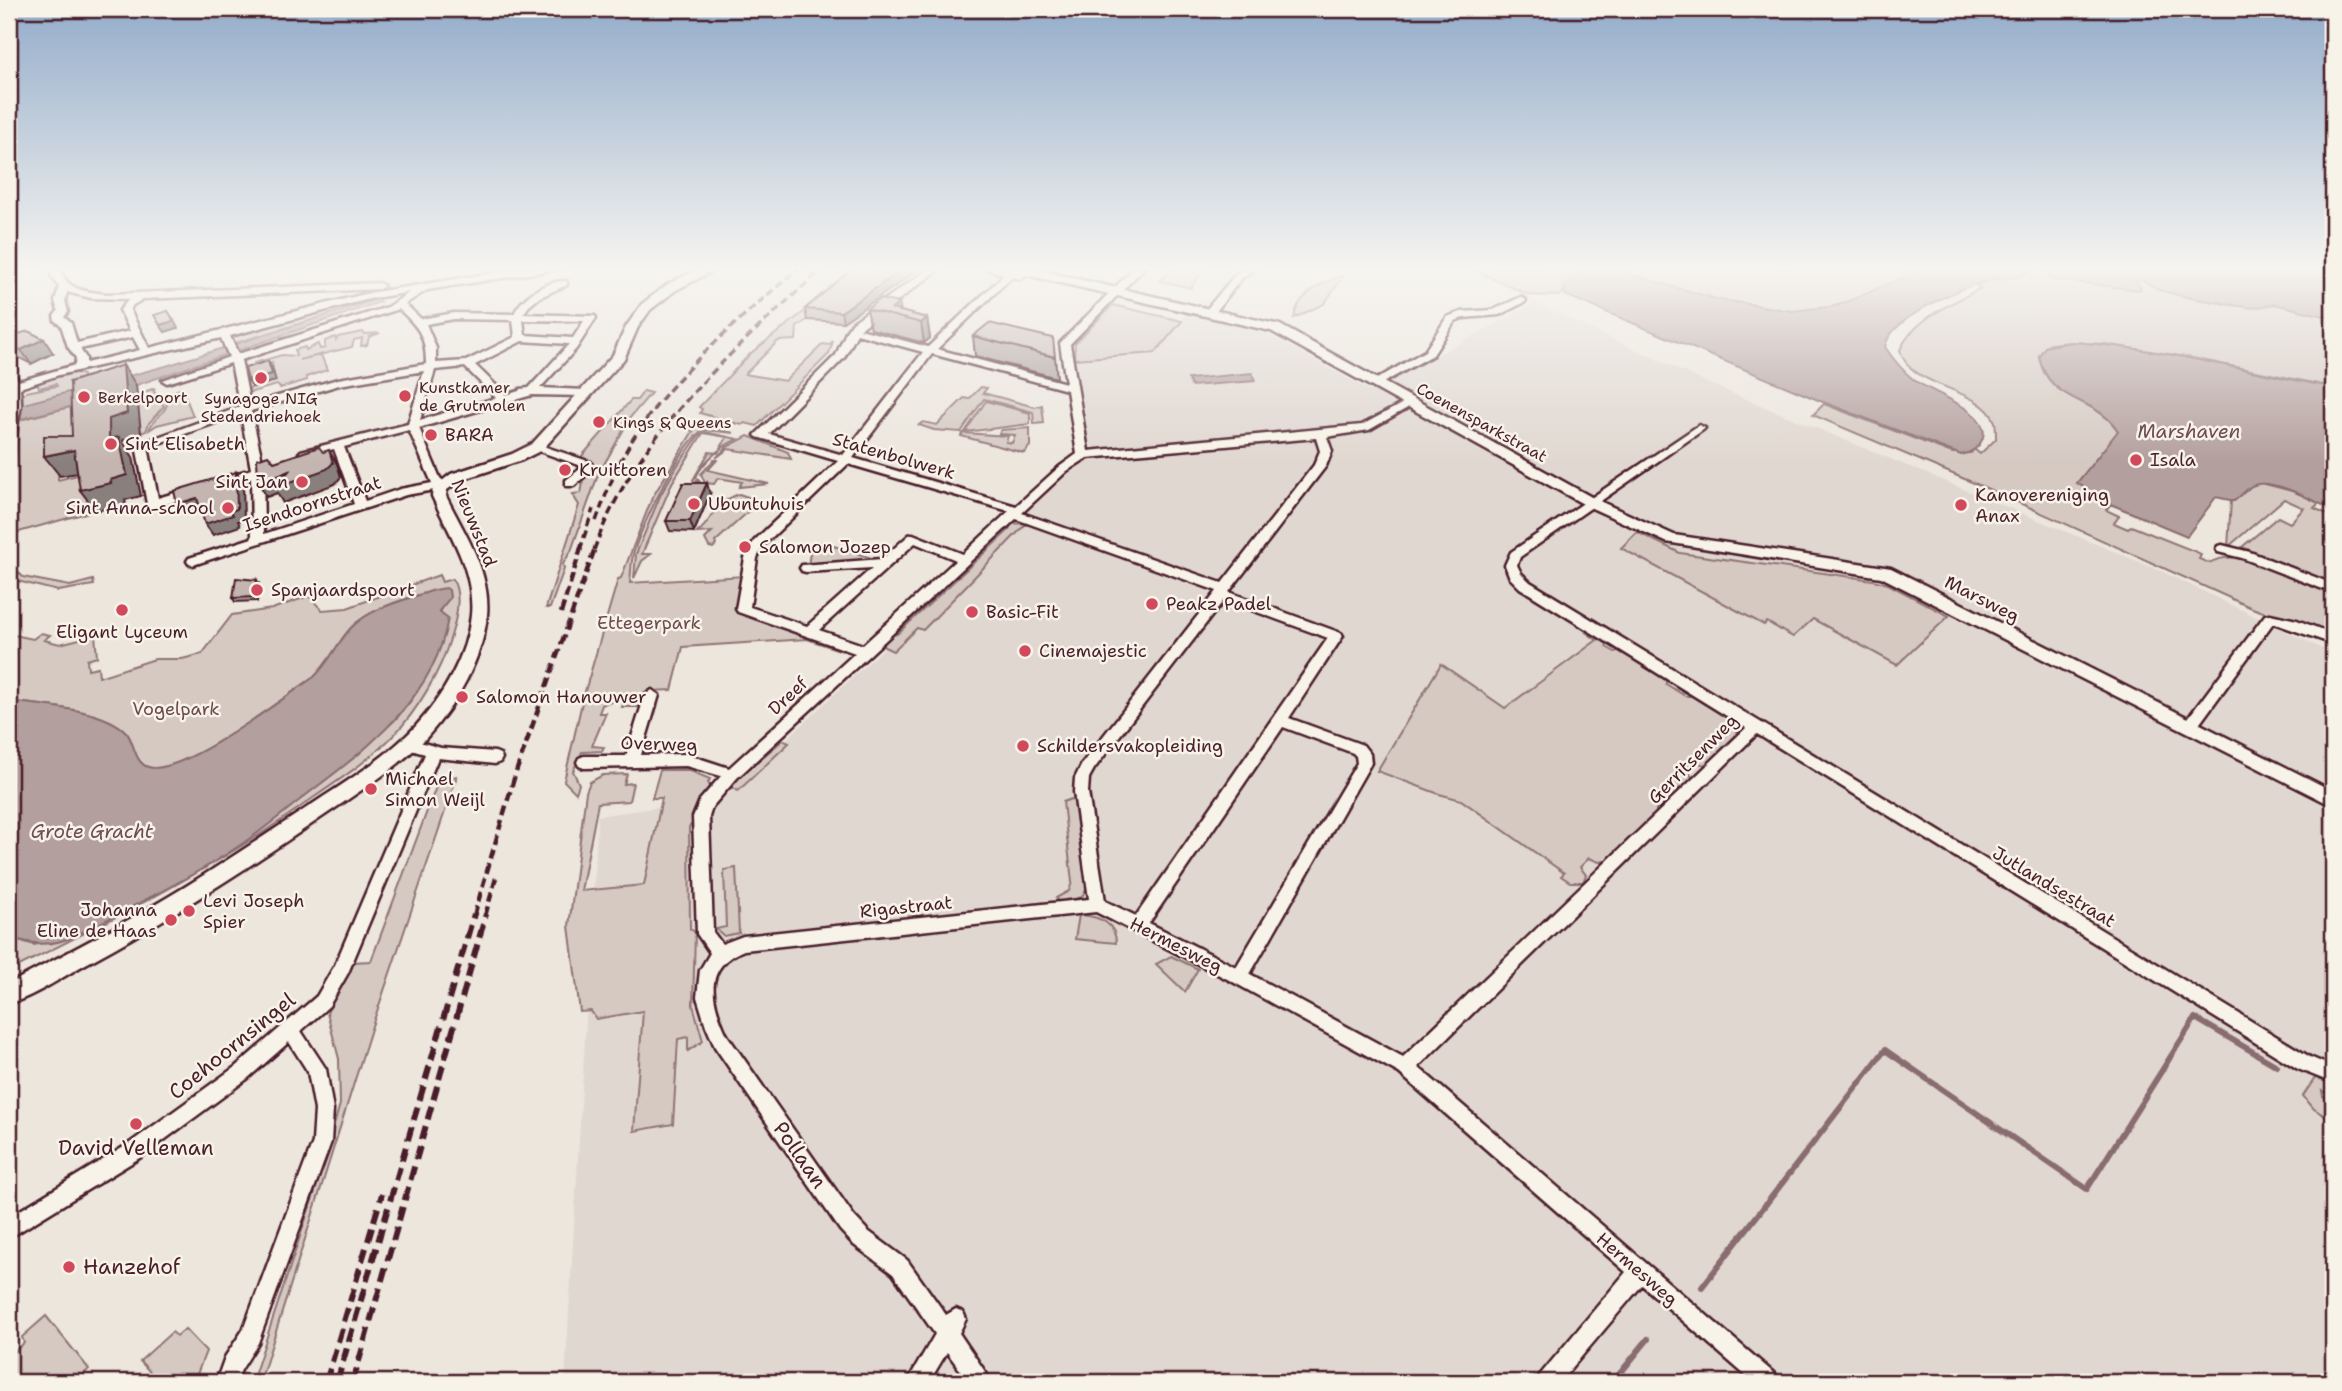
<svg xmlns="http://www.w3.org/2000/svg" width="2342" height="1391" viewBox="0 0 2342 1391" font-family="'Shantell Sans',sans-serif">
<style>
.built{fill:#e0d7d0}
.green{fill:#d5c9c2;stroke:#907476;stroke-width:2}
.water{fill:#b39f9d;stroke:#896c6f;stroke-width:2}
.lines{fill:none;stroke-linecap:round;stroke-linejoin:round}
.stream{stroke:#896c6f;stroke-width:6}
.minor-casing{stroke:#4a1f2b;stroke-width:5}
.tertiary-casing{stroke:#4a1f2b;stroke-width:5}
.minor{fill:#f7f3e8;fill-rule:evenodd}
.tertiary{fill:#f7f3e8;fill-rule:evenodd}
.rail-far2{stroke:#4a1f2b;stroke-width:3.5;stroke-dasharray:8 4.5;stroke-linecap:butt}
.rail-far1{stroke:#4a1f2b;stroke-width:4.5;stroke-dasharray:10 5;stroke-linecap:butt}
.rail{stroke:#4a1f2b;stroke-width:6;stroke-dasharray:14 7;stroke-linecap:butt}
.wall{fill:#a99c97;stroke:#4a1f2b;stroke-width:2}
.shaded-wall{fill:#897f7b;stroke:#4a1f2b;stroke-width:2}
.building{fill:#c4b5b0;stroke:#4a1f2b;stroke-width:2}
.poi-dot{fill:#d1495b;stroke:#f7f3e8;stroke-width:2.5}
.labels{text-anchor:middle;stroke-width:5;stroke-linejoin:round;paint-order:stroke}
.far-poi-label{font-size:16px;fill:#4a1f2b;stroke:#f7f3e8;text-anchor:start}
.far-street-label{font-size:16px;fill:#4a1f2b;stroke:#f7f3e8}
.poi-label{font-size:18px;fill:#4a1f2b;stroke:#f7f3e8;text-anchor:start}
.street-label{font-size:18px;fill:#4a1f2b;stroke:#f7f3e8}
.park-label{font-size:18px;fill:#6d4a51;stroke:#f7f3e8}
.water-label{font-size:19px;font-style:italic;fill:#6f4c53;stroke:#f7f3e8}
.near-street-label{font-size:21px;fill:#4a1f2b;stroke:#f7f3e8}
.near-poi-label{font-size:21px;fill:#4a1f2b;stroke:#f7f3e8}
</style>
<rect width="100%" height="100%" fill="#ece6dd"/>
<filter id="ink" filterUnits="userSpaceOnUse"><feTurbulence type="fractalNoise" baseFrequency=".0143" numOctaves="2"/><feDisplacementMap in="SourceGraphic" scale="14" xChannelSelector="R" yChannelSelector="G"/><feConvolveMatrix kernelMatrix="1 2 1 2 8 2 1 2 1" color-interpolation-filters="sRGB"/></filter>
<g filter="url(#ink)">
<polygon class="built" points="1535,303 1712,385 2161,571 2333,654 2333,1382 565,1382 598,816 723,798 982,557 1049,488 1091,457 1074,382 1073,358 1154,351 1188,311 1270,335 1370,391"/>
<g class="green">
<polygon points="1172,268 1205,268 1191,288 1160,281"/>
<polygon points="1469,268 1604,268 1587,271 1559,296 1529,295"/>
<path d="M1607 268H1890L1918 272C1883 287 1846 308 1807 311 1747 315 1664 285 1607 268Z"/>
<path d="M2034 268H2050L2049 277 2136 281 2141 279 2159 290 2186 297 2238 306 2275 304 2333 318V387L2192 358 2104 344 2071 342 2051 344 2045 347 2039 356C2046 402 2097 397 2118 431L2078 482 2111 504 2106 510 2119 516 2114 523 2128 529 2131 526 2199 553 2201 555 2199 559 2209 563C2242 544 2300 578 2333 590V636L2252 608 1993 491 1813 415 1824 404 1952 453H1971L1974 449 1980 454 1996 439C1996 434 1996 426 1995 422 1981 386 1909 389 1900 350 1914 318 1952 304 1981 288L1976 286C1994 275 2016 282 2034 268Z"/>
<path d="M1344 275 1324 304 1294 318C1297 294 1323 282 1344 275Z"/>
<polygon points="367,300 332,314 232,344 229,338"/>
<polygon points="1113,305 1182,321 1155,353 1074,359 1075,343"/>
<polygon points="810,307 807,320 797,327 796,340 778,341 745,374 785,381 823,344 829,345 833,341 829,354 757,426 745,423 742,425 700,413 702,409 699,407 751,353"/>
<polygon points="363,332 364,334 380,333 369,337 367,345 361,346 362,338 354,340 352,347 299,360 321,355 327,370 306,377 307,380 280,388 277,385 248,393 247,389 275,381 272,362 255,370 254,363 282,355 296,356 295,350 305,347 306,350 318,344 320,349 325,348 325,341 335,337 336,340 338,337"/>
<polygon points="78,370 76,373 83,375 83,378 68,382 83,380 79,390 23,405 23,395 26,392 57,386 56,384 39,388 37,381"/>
<polygon points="981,387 987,388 983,393 1035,407 1042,405 1044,423 1034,424 1033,412 984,399 961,432 934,430 919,425 923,422 937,425 964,398 969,399"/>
<polygon points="155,388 153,390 164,406 149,423 146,431 141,433 136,395"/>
<path d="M182 388 193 416 157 425 149 430C152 419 165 414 167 404L163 400 172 399 176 395 170 393 163 396Z"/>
<polygon points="644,391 651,393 621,428 624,429 598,475 571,551 563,564 564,569 550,608 546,608 579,505 572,494 581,493 583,483 574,483 592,466 591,462 581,457 631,400 637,400"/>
<polygon points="986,401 1030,413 1030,424 965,432"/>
<polygon points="78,405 83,453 59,460 58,480 89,472 93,511 15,533 13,567 23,577 70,586 93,580 94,585 58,591 9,579 9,502 20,420"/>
<path d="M693 422 734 433 704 430C681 442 640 529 633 555 631 564 631 574 630 583L744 576 739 611 742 614 846 648 842 651 807 639 683 647 672 690 651 691 644 707H622L624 702H608L602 705 599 713H606L592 746 604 747 602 751 582 752 573 771 579 784 576 793 564 781 583 698 618 579 621 578 652 498 693 431 687 429Z"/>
<polygon points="1030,428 1030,446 1024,453 961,436 963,433 1008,436 1006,442 1012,443 1015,435 999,434 1001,430"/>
<path d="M705 432 738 439C722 446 703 461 696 477L700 482 693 480 709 452 718 453 727 437 703 433 672 483 642 554H651L642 561 634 578 636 554 660 496 677 466 699 435Z"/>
<polygon points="748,436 788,452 791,459 728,449 716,458 727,447"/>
<polygon points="714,460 717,460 708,470 769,484 739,487 742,482 718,478 714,484 705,483 701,474"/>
<polygon points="2261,483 2296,492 2319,503 2314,508 2333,517 2333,584 2242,547 2278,517 2290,523 2304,508 2284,499 2228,547 2231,501 2234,501 2251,486"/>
<path d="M739 494 760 501 715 542 716 545 713 548 709 547 705 539 712 532 697 533C716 517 712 504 739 494Z"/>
<polygon points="1027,523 923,630 917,628 893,651 880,645 891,635 897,634 1009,530 1011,524"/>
<polygon points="1637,532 1680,553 1873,580 1888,584 1949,616 1897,665 1813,619 1793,637 1767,622 1764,625 1621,548"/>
<polygon points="821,542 881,561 808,566 810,553"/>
<path d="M439 575 442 582 452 579C463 594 456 620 451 636 441 671 418 710 393 736 369 760 341 779 313 798 218 867 114 919 9 971V937L34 945 75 936 254 835 360 753 397 718 413 698 441 614V607L450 598 448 590C421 591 367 609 349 630 336 645 329 663 314 677 283 698 181 777 148 767 134 763 134 740 126 732 102 708 41 706 9 701V634L33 639 41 633 50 635 44 640 60 644 95 635 97 657 87 660 88 669 98 667 99 677 155 659H182L202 654 232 615 272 609 309 596 322 610 347 608Z"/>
<path d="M1587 633H1594L1609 642 1606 647 1615 652 1620 650 1666 677V684L1685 696H1696L1736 721 1739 726 1736 735 1706 765 1693 762 1687 768 1692 778C1684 787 1678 793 1666 787L1651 801 1656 807V813L1606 861 1599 862 1589 858 1580 867 1586 875 1583 882H1570L1561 876 1564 873 1461 800 1439 794 1377 771 1441 664 1505 708 1597 640Z"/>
<polygon points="783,740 789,743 738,791 728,786"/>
<polygon points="660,770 688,770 710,779 708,783 710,785 699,802 694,822 689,827 690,929 695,932 693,1005 703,1041 688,1051 688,1037 678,1039 673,1124 634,1131 643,1011 596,1019 591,1011 580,1012 569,926 586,792 590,782 603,775 627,774 624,784 633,783 629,801 598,803 581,891 644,885 662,798 652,798"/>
<polygon points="457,776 371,1029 260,1382 252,1382 317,1185 340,1104 339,1059 327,1013 352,962 371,961 436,787 442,779"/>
<polygon points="1071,799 1074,801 1087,887 1082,897 1061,903 1056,898 1069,891 1072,882 1063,802"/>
<polygon points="736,868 739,933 724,936 716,929 726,927 724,870"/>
<path d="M1079 915C1097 916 1116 922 1116 943L1075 939Z"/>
<polygon points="1171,956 1198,969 1185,992 1156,964"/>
<polygon points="2315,1078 2333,1082 2333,1096 2322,1091 2323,1096 2333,1101 2333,1121 2314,1109 2303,1096"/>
<polygon points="46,1316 89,1369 76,1382 9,1382 9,1356 24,1343 22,1337"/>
<polygon points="185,1329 206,1351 194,1382 159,1382 140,1361 172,1332 177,1336"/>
</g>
<g class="water">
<path d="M1607 268 1717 299 1792 311 1837 306 1925 268H2031C2018 281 2002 277 1985 281 1959 288 1889 319 1885 347 1893 359 1903 371 1914 380 1931 393 1995 412 1982 440 1978 449 1970 453 1961 455L1823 402 1565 295 1564 285C1576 273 1590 270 1607 268Z"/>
<polygon points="2050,268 2333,268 2333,318 2275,304 2252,308 2186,297 2159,290 2141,279 2136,281 2141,289 2138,290 2051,279 2048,270"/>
<polygon points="378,299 380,302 78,405 9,422 9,408 166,366"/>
<path d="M2071 342C2159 347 2246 372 2333 387V510C2316 502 2267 474 2250 487 2245 491 2240 497 2234 501L2216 497 2187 536 2108 503 2077 483 2118 431C2096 395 2049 405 2039 356L2045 347Z"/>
<polygon points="1252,373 1255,381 1191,386 1188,379"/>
<path d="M446 588 449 590 450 598 439 611 448 618C436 695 369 748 310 792 292 806 274 821 256 834 202 874 134 905 75 936 51 947 33 945 9 937V701C41 706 102 708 126 732 134 740 134 763 148 767 181 777 283 698 314 677 329 663 336 645 350 629 370 607 406 600 434 590Z"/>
</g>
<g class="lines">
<g class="stream">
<polyline points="1702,1287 1885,1050 2087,1189 2195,1018 2277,1066"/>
<polyline points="1613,1382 1648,1339"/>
</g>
<g class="minor-casing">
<g id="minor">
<path d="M50 268H60C65 291 88 292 108 294L379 283 384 286 379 289 143 299 133 305 130 310 149 348 369 293 518 269 565 268 427 290 405 304 421 319 454 313 514 314C522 296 547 280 567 281V285L540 297 529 306 523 314 595 316 596 318 576 349 540 388 586 390 591 393 586 396 532 395 419 428 440 478 448 485 446 488 406 495 193 565 189 564 187 561 189 558 252 538 251 477 221 487 215 483 217 480 251 469 241 414 148 447 158 498 191 488 197 492 195 495 157 507H149L147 504 136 445 240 407 231 363 167 383 162 380 229 357 221 338 59 375 20 388 21 406 15 436 9 439V371L13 372 19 381 75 365 76 358 68 347 61 325 55 321 54 316 58 311 55 301 59 287 52 277ZM67 292 91 298 129 299 120 310 130 331 77 343 71 323 64 317 68 312 65 301ZM410 292 388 307 238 354 230 336 369 299ZM399 309C419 328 426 336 426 364L338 379 250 404 241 360ZM454 319 513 320 515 337 466 361 436 363V348L426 324ZM523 320 584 321 573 338 525 335ZM133 337 140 350 86 363V358L80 349ZM522 341 569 344 529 388 520 389 519 391 506 395 475 365ZM465 367 496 398 420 420 435 370ZM424 371 408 424 301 451 299 453 305 456 334 449 354 504 264 534 263 465 251 411 339 385ZM409 430 432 483 400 489 365 501 344 447Z"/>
<path d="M930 268H941L860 329 928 347 1011 268H1021L937 349 1066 383 1060 343 1134 268H1144L1070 344 1088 451 1362 425 1407 401 1411 400 1416 403 1369 430 1327 437 1332 451 1326 466 1229 592 1341 633 1343 636 1341 639 1289 718 1363 745 1370 754 1371 763 1250 974 1403 1057 1746 728 1520 588 1510 578 1505 565 1511 552 1699 425 1705 428 1703 430 1520 557 1517 565 1521 573 1530 582 2310 1057 2333 1067V1083L2298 1069 1757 734 1418 1067 1776 1375 1780 1382H1753L1642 1285 1560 1382H1537L1540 1375 1626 1272 1399 1073 1233 982 1096 912 744 950C702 967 711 1001 727 1035L854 1216 868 1231 907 1260 946 1315 956 1309 963 1312 966 1319 959 1333 992 1382H969L947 1352 929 1382H907L935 1334 893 1274 854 1245 840 1230 715 1047 706 1026 697 997 700 970 710 953 697 934 693 817 700 800 721 776 686 766 584 768 579 766 577 762 579 758 584 756H626L645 695 652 690 659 695 641 755 686 754 729 768 855 653 738 612 736 609 745 558 754 541 838 461 757 437 755 435 836 355 847 330 853 322ZM857 334 923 352 843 455 769 434 844 358ZM932 354 1067 390 1077 454 1059 467 1016 506 853 458ZM1316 438 1320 451 1314 465 1222 583 1022 513 1067 471 1087 458ZM848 464 1009 511 963 554 913 534 909 535 882 559 802 565 800 568 802 571 806 572 872 568 807 626 750 607 757 558 763 546ZM1016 519 1217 591 1083 762 1075 778 1074 792 1089 899 743 936 722 944 713 932 709 817 712 807 737 778ZM915 543 956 560 863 645 819 630ZM1224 600 1328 638 1136 916 1105 901 1088 792 1089 778 1094 769ZM1283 727 1353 753 1356 756 1357 763 1236 967 1149 923Z"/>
<polygon points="1244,268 1255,268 1241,279 1214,314 1206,314 1206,310 1235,275"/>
<polygon points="1521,297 1526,300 1525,302 1499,315 1463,318 1455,321 1433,355 1379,385 1375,386 1370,383 1425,351 1447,317 1461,312 1493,310"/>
<polygon points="537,444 591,462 592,470 574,486 566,486 566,480 580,469 581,466 533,449 533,445"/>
<polygon points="2222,545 2250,552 2333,584 2333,593 2242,558 2218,552 2216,549 2218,546"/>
<polygon points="2270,614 2297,620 2333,634 2333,644 2273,623 2195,730 2185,730 2183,726 2185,722 2265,615"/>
<polygon points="409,739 441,748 495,752 500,754 502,758 500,762 495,764 438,758 348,973 329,1006 301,1031 326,1069 333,1110 331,1142 258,1343 241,1370 236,1382 216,1382 225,1357 243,1330 313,1142 315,1110 308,1072 289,1042 247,1079 141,1157 9,1238 9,1217 127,1145 235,1067 317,996 335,965 425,754 404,748 402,744 404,740"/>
</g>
</g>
<g class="tertiary-casing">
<g id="tertiary">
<path d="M701 268H718L676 290 650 310 638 327 624 359 542 450 522 460 461 480 447 490 446 496C464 533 491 571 487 615 483 658 456 705 427 737 397 769 358 792 322 817 248 868 172 917 93 960 66 974 38 995 9 1004V984C58 957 109 932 158 903 208 874 256 841 305 809 342 784 384 760 415 727 442 698 467 656 471 615 475 571 449 534 432 496L433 488 451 474 512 454 532 444 613 355 626 327 642 304 668 284Z"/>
<polygon points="984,268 1029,268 1280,325 1595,499 1674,535 1891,568 2333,791 2333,806 1881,577 1666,542 1585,505 1271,331 1026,275 1020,279"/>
</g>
</g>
<use href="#minor" class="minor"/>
<use href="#tertiary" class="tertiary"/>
<g class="rail-far2">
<path d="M596 521C606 494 616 467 631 442 674 373 738 320 799 268"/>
<polyline points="580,550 593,509"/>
<path d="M594 550C636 432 734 350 823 268"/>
</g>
<g class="rail-far1">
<polyline points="561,613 581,548"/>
<polyline points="474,916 515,775 595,548"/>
<polyline points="485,916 496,878"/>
</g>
<g class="rail">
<polyline points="326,1382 382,1194"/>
<polyline points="337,1382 474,914"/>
<polyline points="353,1382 486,914"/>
</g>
</g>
<g class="wall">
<polygon points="853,268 921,268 843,322 807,320 805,309"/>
<polygon points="899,303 901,311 927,318 930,338 924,343 871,329 867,309"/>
<polygon points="973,336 1055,357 1057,378 975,356"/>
<polygon points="9,337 53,353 31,364 12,354 9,349"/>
<polygon points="710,494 694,532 670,531 666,521"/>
<polygon points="259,584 257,601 235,602 233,598"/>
</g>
<g class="shaded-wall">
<polygon points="905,268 921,268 843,322 841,312"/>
<polygon points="899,303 902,318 892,309"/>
<polygon points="168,311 178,328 165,332 160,325"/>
<polygon points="927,318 930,338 924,343 921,323"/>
<polygon points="44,339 53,353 31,364 21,350"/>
<polygon points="268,361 272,368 276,381 252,387 248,380"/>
<polygon points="123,365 136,385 141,433 123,440 123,442 133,457 141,496 125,500 126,504 96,511 80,490 110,480 109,419"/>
<polygon points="74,450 89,471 60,476 44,456"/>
<polygon points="329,450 337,464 341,477 335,484 283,503 277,493 267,497 258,482 289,471"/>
<polygon points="236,472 243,482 244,520 238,521 240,526 213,535 205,524 231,511"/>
<polygon points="707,483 710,494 694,532 690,521"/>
<polygon points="197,498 205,509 185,515 177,504"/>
<polygon points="257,580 259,584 257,601 254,597"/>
</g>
<g class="building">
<polygon points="853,268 905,268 841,312 805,309"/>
<polygon points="880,299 899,303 892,309 927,318 921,323 867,309"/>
<polygon points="168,311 174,321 160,325 154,315"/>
<polygon points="989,323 1053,338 1055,357 973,336"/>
<polygon points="28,331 44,339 21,350 9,343 9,337"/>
<polygon points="268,361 272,374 248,380 245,368"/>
<polygon points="123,365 127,413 109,419 109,439 119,437 127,475 110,480 111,483 80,490 74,450 44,456 44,436 72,436 70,382"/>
<polygon points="319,447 323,452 329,450 333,463 327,469 274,488 289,471 258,482 257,459 268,455 274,462"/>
<polygon points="236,472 237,509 231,511 233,515 205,524 197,498 177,504 174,491"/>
<polygon points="683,483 707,483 690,521 666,521"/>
<polygon points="236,578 257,580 254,597 233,598"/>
</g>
</g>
<linearGradient id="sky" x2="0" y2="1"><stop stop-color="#93acca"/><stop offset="0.58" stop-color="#f6f4f0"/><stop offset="1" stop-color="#f6f4f0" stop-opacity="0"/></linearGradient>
<rect width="2342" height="463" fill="url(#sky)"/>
<g class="poi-dot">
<circle cx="261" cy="378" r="7"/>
<circle cx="405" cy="396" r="7"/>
<circle cx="84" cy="397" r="7"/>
<circle cx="599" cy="422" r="7"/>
<circle cx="431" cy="435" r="7"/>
<circle cx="111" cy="444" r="7"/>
<circle cx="2136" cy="460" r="7"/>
<circle cx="565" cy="470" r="7"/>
<circle cx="302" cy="482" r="7"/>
<circle cx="694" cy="504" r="7"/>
<circle cx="1961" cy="505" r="7"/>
<circle cx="228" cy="508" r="7"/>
<circle cx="745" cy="547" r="7"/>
<circle cx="257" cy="590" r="7"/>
<circle cx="1152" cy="604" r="7"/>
<circle cx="122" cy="610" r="7"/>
<circle cx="972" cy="612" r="7"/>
<circle cx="1025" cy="651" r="7"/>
<circle cx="462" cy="697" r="7"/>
<circle cx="1023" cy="746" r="7"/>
<circle cx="371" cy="789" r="7"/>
<circle cx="189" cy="911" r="7"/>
<circle cx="171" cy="920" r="7"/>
<circle cx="136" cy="1124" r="7"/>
<circle cx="69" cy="1267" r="7"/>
</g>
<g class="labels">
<g class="far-poi-label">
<text x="419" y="393">Kunstkamer<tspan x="419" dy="18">de Grutmolen</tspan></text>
<text x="98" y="403">Berkelpoort</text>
<text x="261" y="404" text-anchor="middle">Synagoge NIG<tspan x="261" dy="18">Stedendriehoek</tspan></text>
<text x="613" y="428">Kings &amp; Queens</text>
</g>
<g class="far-street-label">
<text transform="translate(1482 422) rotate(29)" y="6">Coenensparkstraat</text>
</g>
<g class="poi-label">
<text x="445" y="441">BARA</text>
<text x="125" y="450">Sint Elisabeth</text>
<text x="2150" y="466">Isala</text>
<text x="579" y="476">Kruittoren</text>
<text x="288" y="488" text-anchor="end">Sint Jan</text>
<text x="1975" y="501">Kanovereniging<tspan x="1975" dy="21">Anax</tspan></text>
<text x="708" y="510">Ubuntuhuis</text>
<text x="214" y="514" text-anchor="end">Sint Anna-school</text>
<text x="759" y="553">Salomon Jozep</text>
<text x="271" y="596">Spanjaardspoort</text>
<text x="1166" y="610">Peakz Padel</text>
<text x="986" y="618">Basic-Fit</text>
<text x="122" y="638" text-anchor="middle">Eligant Lyceum</text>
<text x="1039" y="657">Cinemajestic</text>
<text x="476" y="703">Salomon Hanouwer</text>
<text x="1037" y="752">Schildersvakopleiding</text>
<text x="385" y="785">Michael<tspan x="385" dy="21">Simon Weijl</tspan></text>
<text x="203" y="907">Levi Joseph<tspan x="203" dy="21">Spier</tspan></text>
<text x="157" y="916" text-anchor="end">Johanna<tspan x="157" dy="21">Eline de Haas</tspan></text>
</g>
<g class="street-label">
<text transform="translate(894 456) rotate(16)" y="6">Statenbolwerk</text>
<text transform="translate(312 504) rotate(-18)" y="6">Isendoornstraat</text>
<text transform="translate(474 523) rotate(68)" y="6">Nieuwstad</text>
<text transform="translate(1982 599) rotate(27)" y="6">Marsweg</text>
<text transform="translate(788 696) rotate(-43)" y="6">Dreef</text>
<text transform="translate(659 744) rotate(2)" y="6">Overweg</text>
<text transform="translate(1693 759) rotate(-45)" y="6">Gerritsenweg</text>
<text transform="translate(2054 887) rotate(31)" y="6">Jutlandsestraat</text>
<text transform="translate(906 907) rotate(-6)" y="6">Rigastraat</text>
<text transform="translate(1176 945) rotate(27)" y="6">Hermesweg</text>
<text transform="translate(1637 1269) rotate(41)" y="6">Hermesweg</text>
</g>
<g class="park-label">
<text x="649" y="629">Ettegerpark</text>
<text x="176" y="715">Vogelpark</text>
</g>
<g class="water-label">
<text x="2189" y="438">Marshaven</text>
<text x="92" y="838">Grote Gracht</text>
</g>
<g class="near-street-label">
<text transform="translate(232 1046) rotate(-39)" y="7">Coehoornsingel</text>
<text transform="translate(800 1155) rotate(55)" y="7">Pollaan</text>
</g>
<g class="near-poi-label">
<text x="136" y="1155">David Velleman</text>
<text x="83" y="1274" text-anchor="start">Hanzehof</text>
</g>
</g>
<rect width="2342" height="1391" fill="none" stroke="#f7f3e8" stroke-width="35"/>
<rect x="18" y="18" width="2307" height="1356" fill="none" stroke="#4a1f2b" stroke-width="2.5" filter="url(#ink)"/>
</svg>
